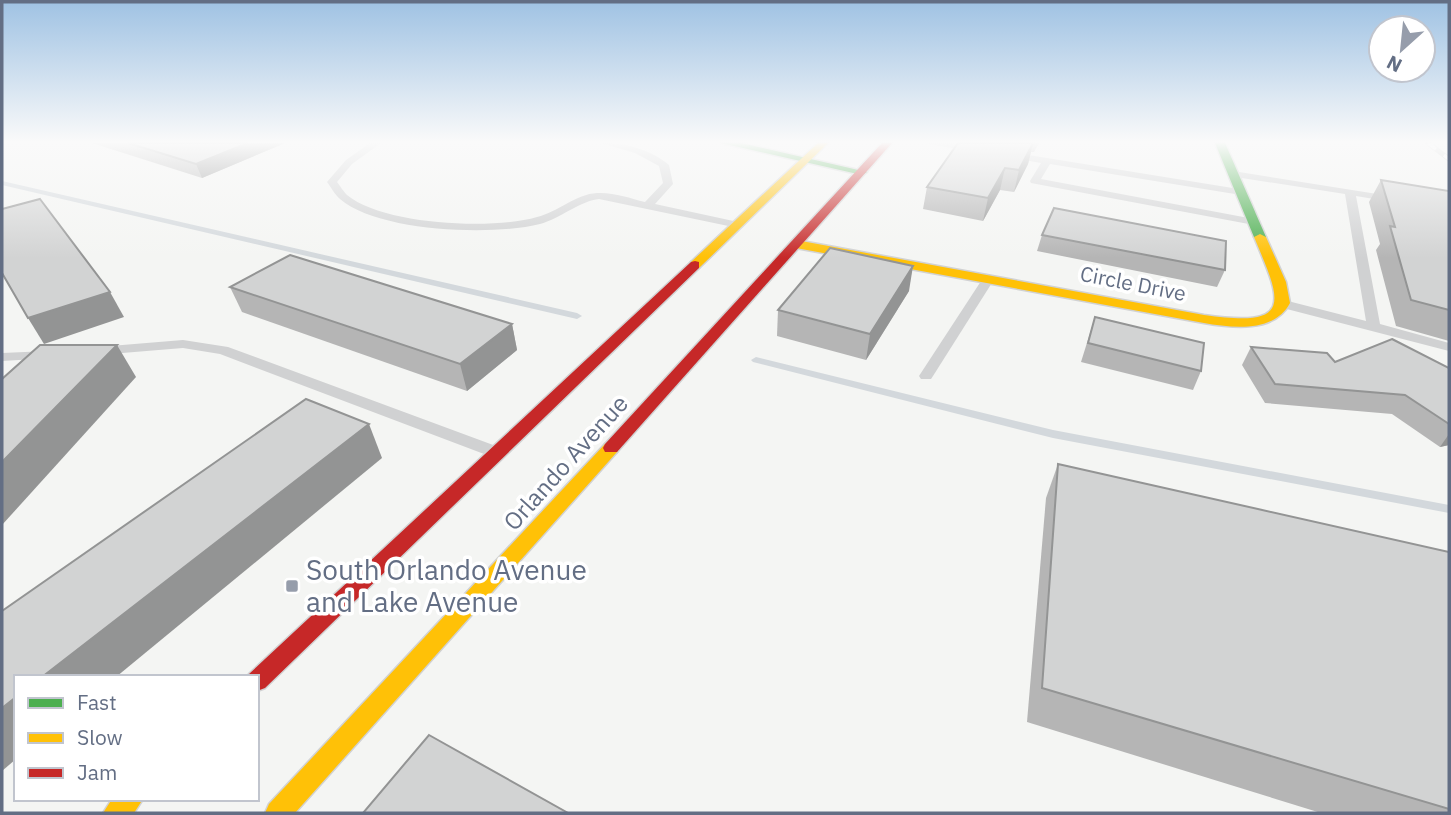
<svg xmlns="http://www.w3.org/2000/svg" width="1451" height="815" viewBox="0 0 1451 815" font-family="'IBM Plex Sans',sans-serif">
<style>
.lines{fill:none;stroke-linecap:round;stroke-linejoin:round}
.stream{fill:#d3d8dc;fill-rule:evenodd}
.fast-casing{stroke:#d1d2d3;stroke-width:3}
.slow-casing{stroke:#d1d2d3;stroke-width:3}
.jam-casing{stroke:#d1d2d3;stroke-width:3}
.lane{fill:#d0d1d2;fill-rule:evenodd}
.fast{fill:#4caf50;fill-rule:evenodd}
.slow{fill:#ffc107;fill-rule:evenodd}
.jam{fill:#c62828;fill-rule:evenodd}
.rail-casing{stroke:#c5c6c7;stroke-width:5}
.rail{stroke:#fff;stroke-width:3.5;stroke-dasharray:10;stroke-linecap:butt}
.wall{fill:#b5b5b5}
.shaded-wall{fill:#939494}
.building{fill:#d2d3d3;stroke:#939494;stroke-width:2}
.poi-dot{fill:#969dab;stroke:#fff;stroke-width:2.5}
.labels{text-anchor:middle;stroke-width:7;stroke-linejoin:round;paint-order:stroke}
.far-street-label{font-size:21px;fill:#636e84;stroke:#fff}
.street-label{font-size:24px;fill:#636e84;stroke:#fff}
.near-poi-label{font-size:28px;fill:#636e84;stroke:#fff;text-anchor:start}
</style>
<rect width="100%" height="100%" fill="#f4f5f3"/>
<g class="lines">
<g class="stream">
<polygon points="2,181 577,313 582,316 577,319 2,185"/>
<polygon points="756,357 1053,430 1449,505 1449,513 1053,438 753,362 751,360"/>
</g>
<g class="fast-casing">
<g id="fast">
<polygon points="721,143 741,143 867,172 862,175"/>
<polygon points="1215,143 1225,143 1266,237 1264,239 1260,240 1254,237"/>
</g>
</g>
<g class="slow-casing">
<g id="slow">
<polygon points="818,143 828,143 699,268 691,268 691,262"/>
<path d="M1260 234 1266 237 1286 282 1290 303C1274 333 1233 328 1204 323L796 248 790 244 796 240 1204 315C1294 328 1282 303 1254 237Z"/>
<polygon points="611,442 619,448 617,452 295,813 265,813 269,804 605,444"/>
<polygon points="112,799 143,799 134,813 103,813"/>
</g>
</g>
<g class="jam-casing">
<g id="jam">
<polygon points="882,143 892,143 617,452 605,452 603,448 605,444"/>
<polygon points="695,261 699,262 699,268 265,688 257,691 257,677 248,677 249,674 691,262"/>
</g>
</g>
<g class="lane">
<path d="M370 143H381L352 164 337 182C340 186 344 192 347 195 383 225 493 230 537 217 558 212 576 194 597 193 613 192 630 198 645 202L663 183 659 166 635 153 601 143C625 143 650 149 669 165L673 184 655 204 738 222 744 225 738 228 599 199C582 200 559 219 540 224 493 236 378 232 340 199 335 195 331 187 327 182L346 160Z"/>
<polygon points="924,143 953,143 979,149 974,152"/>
<polygon points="1010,152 1245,190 1245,194 1241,195 1050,164 1041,179 1254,219 1260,222 1254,225 1031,183 1030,181 1041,163 1007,157 1005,155"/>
<polygon points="1233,171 1396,197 1397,199 1392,202 1356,196 1380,324 1449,343 1449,351 1279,307 1277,304 1284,300 1366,321 1345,194 1229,176 1228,174"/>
<polygon points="989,274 995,278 933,376 931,379 921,379 919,376 985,275"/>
<polygon points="183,340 228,347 504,449 506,453 498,459 492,457 220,354 183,348 98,355 91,351 98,347"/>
<polygon points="48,351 53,352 55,355 53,358 2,361 2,353"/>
</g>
<use href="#fast" class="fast"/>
<use href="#slow" class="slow"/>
<use href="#jam" class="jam"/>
<g class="rail-casing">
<polyline id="rail" points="1428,143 1449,159"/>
</g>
<use href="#rail" class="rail"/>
</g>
<g class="wall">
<polygon points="92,143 285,143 202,178"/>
<polygon points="958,143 1039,143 1034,152 1031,152 1028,164 1014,192 1000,190 983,221 923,209 927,187"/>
<polygon points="1381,180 1449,191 1449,341 1396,326 1376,250 1380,244 1369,202"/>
<polygon points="1042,235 1225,270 1217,287 1037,251"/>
<polygon points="230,287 512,324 517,350 467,391 242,312"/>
<polygon points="909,291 866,360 777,336 778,310"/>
<polygon points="1095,317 1201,371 1193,390 1081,362"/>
<polygon points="1251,347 1335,362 1449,368 1449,445 1440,447 1392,414 1265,403 1242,365"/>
<polygon points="1058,464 1449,552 1449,813 1321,813 1027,722 1046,498"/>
</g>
<g class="shaded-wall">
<polygon points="248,143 285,143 202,178 196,164"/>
<polygon points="1033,143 1028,164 1014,192 1019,170"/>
<polygon points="1005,168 1000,190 983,221 988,198"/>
<polygon points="913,266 909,291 866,360 870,334"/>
<polygon points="110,292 124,317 44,344 28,318"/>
<polygon points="512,324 517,350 467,391 460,364"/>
<polygon points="117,345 136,377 2,525 2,462"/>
<polygon points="369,424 382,458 116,677 42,677"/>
<polygon points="1449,434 1449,445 1440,447"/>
<polygon points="16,697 16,759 2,771 2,708"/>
</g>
<g class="building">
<polygon points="128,143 248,143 196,164"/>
<polygon points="958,143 1033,143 1019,170 1005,168 988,198 927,187"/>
<polygon points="1381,180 1449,191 1449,310 1411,300 1390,226 1395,227"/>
<polygon points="40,199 110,292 28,318 2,273 2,209"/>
<polygon points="1054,208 1226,241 1225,270 1042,235"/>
<polygon points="830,248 913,266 870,334 778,310"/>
<polygon points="290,255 512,324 460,364 230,287"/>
<polygon points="1095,317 1204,343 1201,371 1088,343"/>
<polygon points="1392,339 1449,368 1449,424 1405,395 1275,384 1251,347 1327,353 1335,362"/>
<polygon points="40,345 117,345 2,462 2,379"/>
<polygon points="306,399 369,424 42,677 16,677 16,697 2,708 2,611"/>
<polygon points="1058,464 1449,552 1449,809 1042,688"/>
<polygon points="429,735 568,813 363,813"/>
</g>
<linearGradient id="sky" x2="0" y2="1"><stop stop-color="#9fc2e3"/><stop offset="0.55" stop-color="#fafafa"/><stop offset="1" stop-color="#fafafa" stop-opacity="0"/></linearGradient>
<rect width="1451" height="258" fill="url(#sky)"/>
<rect class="poi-dot" x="285" y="579" width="14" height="14" rx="3.5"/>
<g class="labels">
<g class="far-street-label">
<text transform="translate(1133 284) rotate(11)" y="7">Circle Drive</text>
</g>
<g class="street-label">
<text transform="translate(566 463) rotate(-48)" y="8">Orlando Avenue</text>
</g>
<g class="near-poi-label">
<text x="306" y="580">South Orlando Avenue<tspan x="306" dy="32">and Lake Avenue</tspan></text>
</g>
</g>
<rect width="1451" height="815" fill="none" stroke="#636e84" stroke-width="7"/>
<rect x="14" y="675" width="245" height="126" fill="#ffffff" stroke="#c1c5ce" stroke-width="2"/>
<rect x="28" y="698" width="35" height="10" fill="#4caf50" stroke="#c1c5ce" stroke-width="2"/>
<text x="77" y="710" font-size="21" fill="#636e84">Fast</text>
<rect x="28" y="733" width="35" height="10" fill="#ffc107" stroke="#c1c5ce" stroke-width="2"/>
<text x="77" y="745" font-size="21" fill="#636e84">Slow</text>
<rect x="28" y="768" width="35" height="10" fill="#c62828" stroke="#c1c5ce" stroke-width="2"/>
<text x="77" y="780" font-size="21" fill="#636e84">Jam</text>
<g transform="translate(1402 49) rotate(207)"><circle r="33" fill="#ffffff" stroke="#c1c5ce" stroke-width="2"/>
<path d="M0-5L12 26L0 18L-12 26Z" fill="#969dab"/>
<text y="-10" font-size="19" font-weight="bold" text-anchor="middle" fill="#636e84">N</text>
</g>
</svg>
